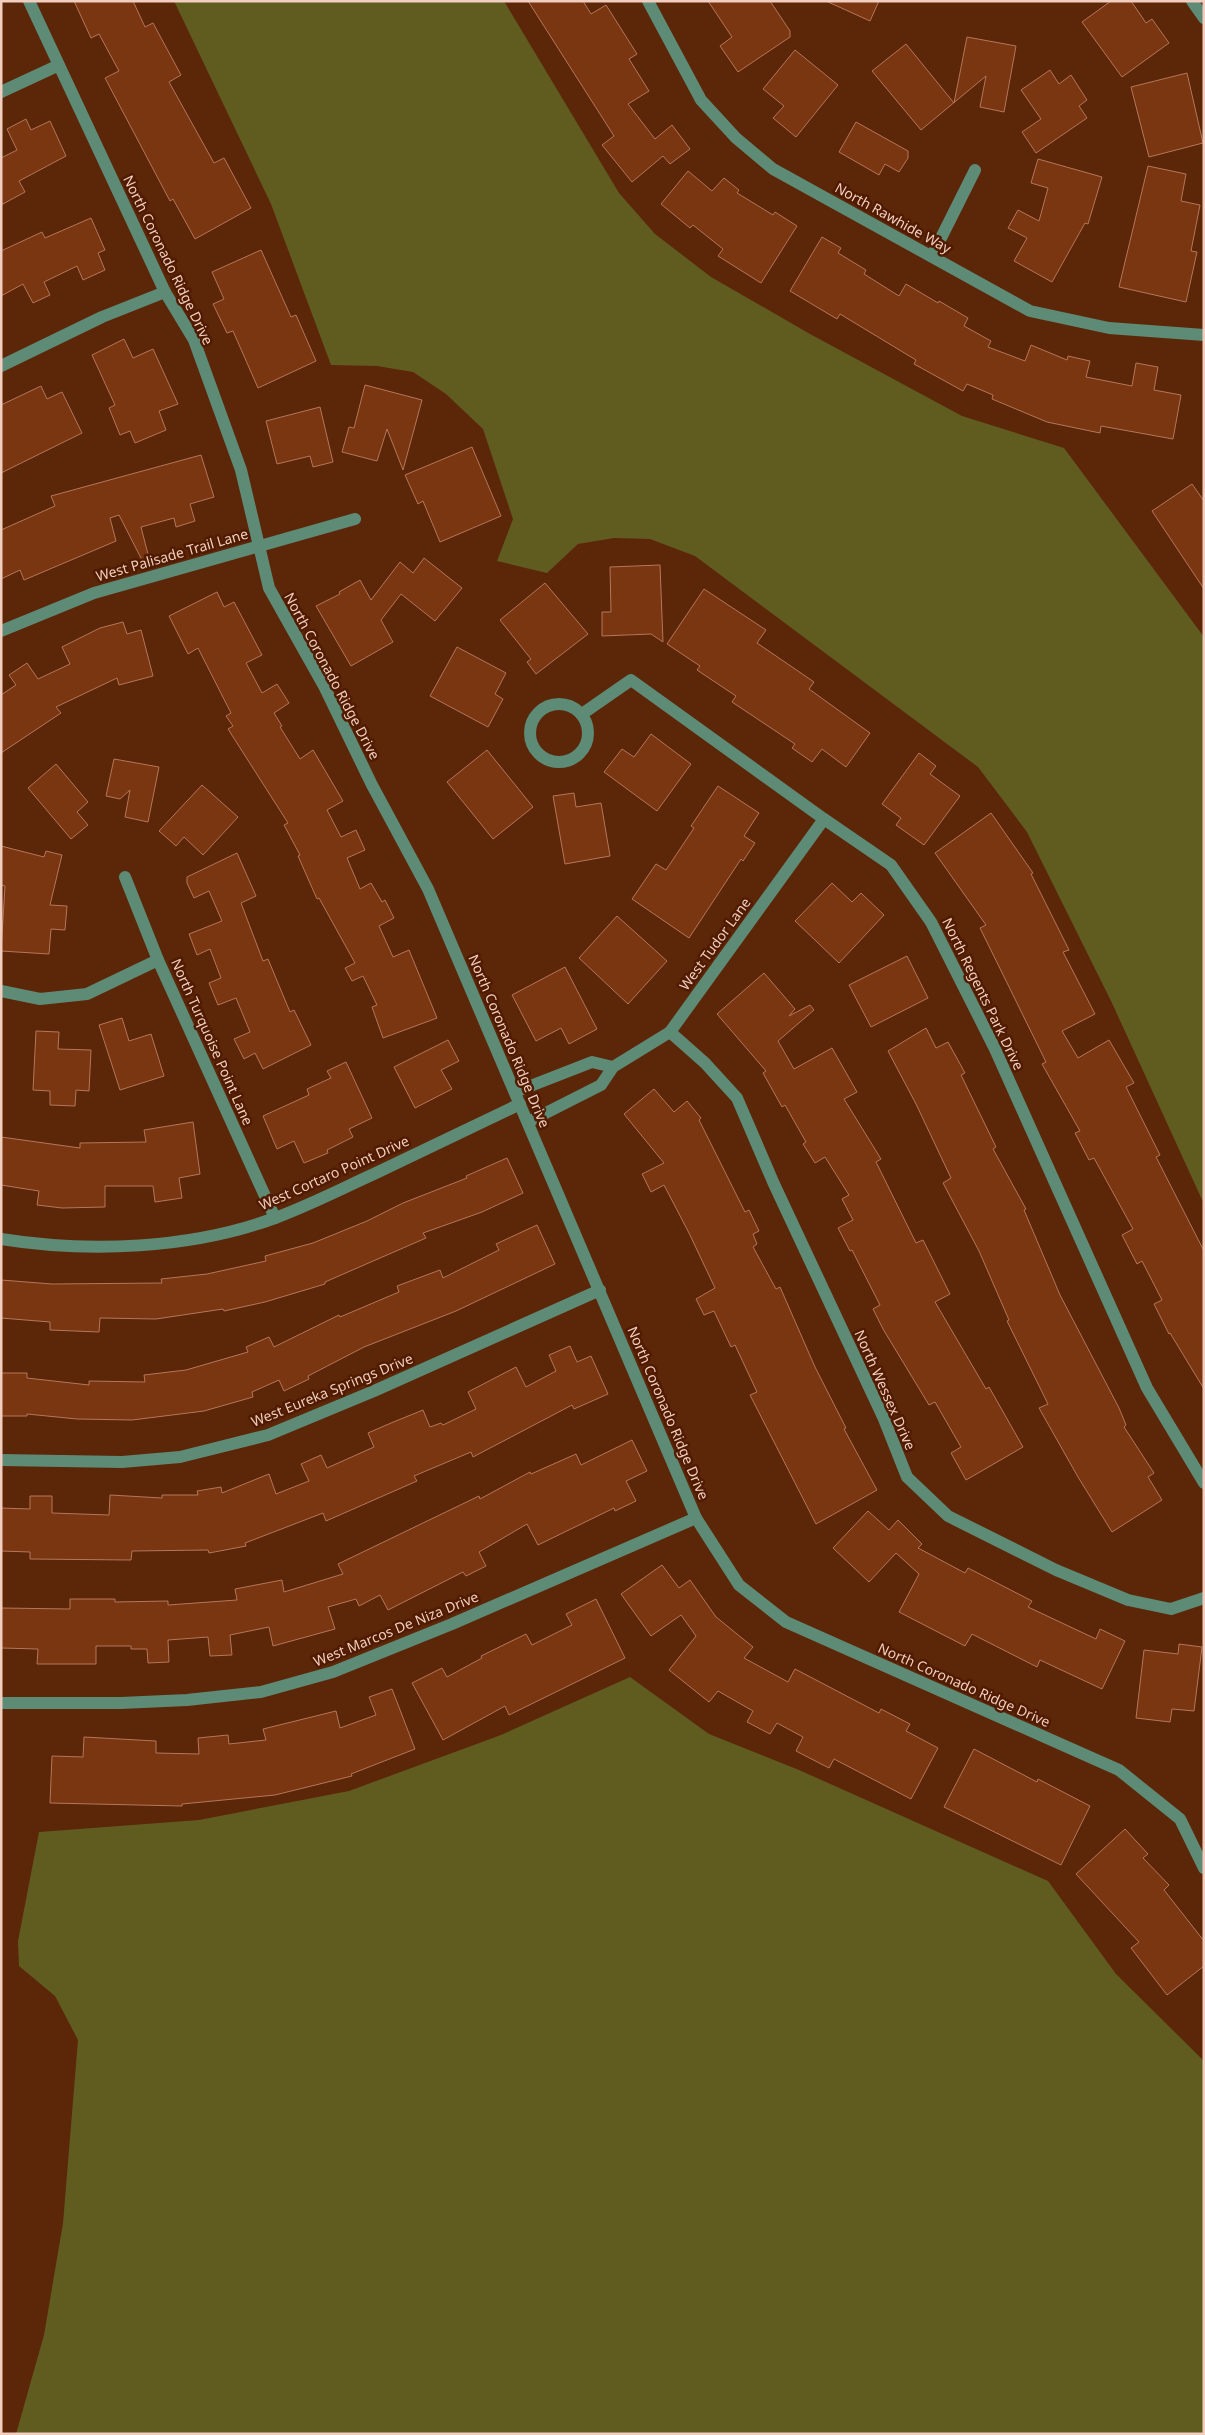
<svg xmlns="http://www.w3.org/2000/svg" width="1205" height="2435" viewBox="0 0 1205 2435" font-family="'Noto Sans',sans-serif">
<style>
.green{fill:#605c20}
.building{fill:#793611;stroke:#b5765a}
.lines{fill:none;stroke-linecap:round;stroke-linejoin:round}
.minor{stroke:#5d8b76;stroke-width:12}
.labels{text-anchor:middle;stroke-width:5;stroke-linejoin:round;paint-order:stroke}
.street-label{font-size:14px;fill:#f1cebf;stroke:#501b00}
</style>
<rect width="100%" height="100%" fill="#5c2608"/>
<g class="green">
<polygon points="174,1 504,1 619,193 655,234 711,277 810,334 962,416 1064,448 1204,637 1204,1204 1112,1003 1027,832 978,767 695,556 650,539 614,538 578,544 547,573 497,561 513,519 483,429 446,394 413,372 377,366 331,365 271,204"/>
<polygon points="630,1677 709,1734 799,1770 1048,1881 1116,1974 1204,2061 1204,2434 16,2434 44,2335 63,2223 78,2040 55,1996 19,1966 18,1941 39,1832 199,1820 349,1791 501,1735"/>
</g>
<g class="building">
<polygon points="74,1 133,1 145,27 153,23 181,75 169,82 214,163 224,158 251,208 195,239 173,199 170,201 105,78 119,71 99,34 91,38"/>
<polygon points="528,1 583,1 591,14 606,5 637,54 629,59 649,91 628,104 655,139 672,125 690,149 670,164 663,156 632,182 602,145 614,136"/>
<polygon points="708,1 770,1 790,31 790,37 738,72 720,46 732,37"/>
<polygon points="826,1 879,1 870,21"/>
<polygon points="1111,1 1131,1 1146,23 1152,19 1169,43 1122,77 1082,22"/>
<polygon points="967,37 1016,46 1004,112 980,107 986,76 921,130 872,71 906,44 954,103"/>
<polygon points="795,50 838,85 796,137 773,118 784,106 763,89"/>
<polygon points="1050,70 1059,84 1071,75 1087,100 1079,106 1087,118 1036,153 1022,132 1041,119 1021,90"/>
<polygon points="1187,73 1203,143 1149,157 1131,87"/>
<polygon points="26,119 31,130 50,121 66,156 19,181 25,192 1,205 1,158 17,150 7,129"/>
<polygon points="856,122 908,151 908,158 899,172 885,164 879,175 839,152"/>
<polygon points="1038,159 1102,177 1088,224 1085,223 1052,282 1014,261 1027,238 1008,228 1018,210 1039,221 1048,188 1031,183"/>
<polygon points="1148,166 1186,174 1181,201 1200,205 1191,251 1197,252 1186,302 1119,287"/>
<polygon points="688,171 712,191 724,178 739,190 737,193 773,215 775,212 797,226 761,283 718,256 723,249 693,225 690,228 661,204"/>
<polygon points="91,218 105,250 98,253 105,270 83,280 77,266 44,282 50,295 33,303 23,284 1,296 1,251 42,232 45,238"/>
<polygon points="822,237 841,248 838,253 866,270 864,274 899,296 906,284 938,303 939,301 968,318 964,326 991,341 988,347 1025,361 1031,345 1067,360 1068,356 1090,361 1086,377 1132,386 1136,363 1158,367 1154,390 1181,395 1173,439 1101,426 1100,433 1047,422 992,399 993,395 967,384 963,391 914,364 916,360 840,314 837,319 790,291"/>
<polygon points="261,250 291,317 296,315 316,361 258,388 233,331 227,333 213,304 224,299 212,272"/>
<polygon points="124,339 133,358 153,349 178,404 159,411 166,430 135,443 130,431 120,435 109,408 115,405 92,355"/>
<polygon points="365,385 422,400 403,470 387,429 377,461 342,452 349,427 354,428"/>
<polygon points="41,386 47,399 62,392 82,433 1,473 1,405"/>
<polygon points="320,407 333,462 313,467 310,456 277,464 266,421"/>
<polygon points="472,447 501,516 440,542 423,501 418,504 405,475"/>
<polygon points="201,455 214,497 190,504 195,521 176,527 174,518 141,527 150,562 144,564 119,515 110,518 116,541 24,580 20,570 1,579 1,530 55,506 51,496"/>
<polygon points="1192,484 1204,501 1204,589 1152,511"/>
<polygon points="424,558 462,588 435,621 401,594 381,620 393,642 351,666 316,606 340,594 339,592 360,580 371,600 400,562 413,573"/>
<polygon points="660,565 663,642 651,634 602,636 602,612 611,612 610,567"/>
<polygon points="545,583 588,634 536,674 527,662 531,659 500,620"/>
<polygon points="704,589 766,630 757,643 814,682 809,689 870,733 846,767 822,749 812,762 792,748 795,744 732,702 736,696 697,670 700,666 667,644"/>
<polygon points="217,592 224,607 234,602 262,655 246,663 262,693 277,684 289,703 274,713 282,726 280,727 300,759 313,750 343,801 327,810 341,837 356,830 365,850 347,858 360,889 371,883 382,902 385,900 394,918 379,926 393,957 409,950 437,1018 383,1038 372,1007 377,1005 363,976 352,981 345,968 355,963 319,898 317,899 298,856 300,855 284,825 288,823 228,729 233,726 226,716 231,713 198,648 188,654 169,616"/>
<polygon points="123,622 127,634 141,630 153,676 119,685 117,678 56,707 61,713 1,753 1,695 16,685 9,675 27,663 38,679 70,664 62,647 100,628"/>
<polygon points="457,647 506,673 495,694 503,699 488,727 430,696"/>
<polygon points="651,734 691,764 657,811 604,772 622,749 634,757"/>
<polygon points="487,750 533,807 493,839 447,782"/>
<polygon points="919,753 936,766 930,774 960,796 924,845 896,825 901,818 882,804"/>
<polygon points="114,759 159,767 148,822 125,817 130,790 120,799 106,796"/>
<polygon points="56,764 88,802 77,812 88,825 71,839 28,788"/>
<polygon points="202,785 238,817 203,855 184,837 176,846 159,831"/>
<polygon points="718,786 759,813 744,836 755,843 743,861 741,859 689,938 632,899 656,864 666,870 694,828 691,826"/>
<polygon points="574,793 576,807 601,803 610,856 565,864 553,796"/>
<polygon points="991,813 1033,873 1031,874 1069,950 1063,952 1095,1014 1062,1031 1078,1058 1109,1040 1134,1083 1126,1087 1160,1155 1156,1157 1204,1251 1204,1389 1170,1333 1169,1334 1154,1304 1162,1300 1142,1261 1137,1264 1122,1235 1133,1229 1094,1158 1089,1160 1075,1133 1080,1131 1042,1064 1046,1062 980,928 986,925 935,853"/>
<polygon points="1,846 44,857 46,851 62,855 50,905 67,906 65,930 51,929 49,954 1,951 5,886 1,885"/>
<polygon points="237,853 256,896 241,903 263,961 268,959 290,1012 294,1010 311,1045 263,1069 255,1053 244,1059 234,1039 250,1032 236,998 218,1005 209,983 221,978 210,949 197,955 189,934 222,921 209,891 194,898 187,883 187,877"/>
<polygon points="832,883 852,902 861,893 884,915 839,963 795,921"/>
<polygon points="617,916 667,961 628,1004 579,958"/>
<polygon points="907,956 928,998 871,1027 849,985"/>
<polygon points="565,967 597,1029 569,1044 561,1028 536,1041 512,995"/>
<polygon points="764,973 795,1009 789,1016 810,1005 814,1010 778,1041 794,1069 832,1048 857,1092 844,1099 881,1159 876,1162 916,1243 923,1240 950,1294 935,1302 986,1389 989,1387 1023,1447 966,1480 951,1453 961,1447 935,1402 929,1405 883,1329 873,1309 880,1305 852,1250 850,1251 838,1228 853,1220 842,1199 849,1195 825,1157 815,1163 803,1144 806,1142 785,1105 782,1107 763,1073 766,1071 717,1014"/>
<polygon points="122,1018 129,1041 151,1034 164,1076 120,1090 99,1025"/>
<polygon points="926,1028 936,1048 948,1042 965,1073 961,1075 996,1147 993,1149 1026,1209 1024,1210 1060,1295 1119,1408 1126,1425 1124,1427 1154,1473 1148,1477 1162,1500 1112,1532 1078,1477 1039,1408 1048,1404 1007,1321 1009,1320 979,1251 943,1183 951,1178 916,1104 888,1051"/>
<polygon points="36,1031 59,1032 58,1049 91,1050 89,1091 76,1090 75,1106 50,1105 50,1091 33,1090"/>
<polygon points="448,1040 459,1061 441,1070 452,1089 415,1108 394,1067"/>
<polygon points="346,1062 372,1118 349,1129 353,1137 327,1150 328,1153 304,1163 294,1141 277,1149 263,1116 309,1095 307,1089 331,1078 327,1071"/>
<polygon points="654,1089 674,1112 687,1101 701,1118 699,1120 745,1212 749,1210 759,1231 753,1234 757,1244 753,1247 776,1289 780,1287 815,1367 846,1428 844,1429 877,1490 816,1524 750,1395 757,1392 735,1345 731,1347 714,1311 704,1315 696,1299 715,1288 689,1233 664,1185 651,1192 642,1174 664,1163 624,1114"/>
<polygon points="193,1122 200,1174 179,1178 182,1198 155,1202 153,1186 105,1186 105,1207 62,1208 37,1205 39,1191 1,1185 1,1137 80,1148 80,1143 146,1142 144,1130"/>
<polygon points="507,1158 523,1193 482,1212 423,1233 426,1238 325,1282 325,1284 265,1302 224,1311 223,1309 156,1319 100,1318 99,1332 50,1330 50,1322 1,1318 1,1280 52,1284 162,1283 161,1279 207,1274 266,1261 265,1256 313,1243 367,1221 403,1203 467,1178 466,1176"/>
<polygon points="537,1225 555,1264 456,1311 364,1347 308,1376 309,1379 284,1391 279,1380 252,1392 253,1397 204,1411 132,1420 77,1419 27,1414 27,1416 1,1416 1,1373 27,1373 27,1378 89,1385 89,1381 145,1382 144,1375 186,1370 248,1352 246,1347 269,1337 274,1347 339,1315 340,1317 399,1292 397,1286 440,1270 443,1278 499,1250 496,1244"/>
<polygon points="570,1346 577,1362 591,1356 608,1394 574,1409 572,1405 473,1457 471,1452 414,1476 417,1481 326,1521 323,1513 245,1543 246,1546 209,1553 208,1550 132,1551 131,1560 30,1559 30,1552 1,1551 1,1508 30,1509 30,1496 52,1496 52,1513 109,1515 110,1495 162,1498 162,1495 198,1495 197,1491 221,1487 222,1493 269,1474 276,1494 309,1481 301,1464 321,1455 327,1468 374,1447 368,1433 391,1423 423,1410 430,1427 441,1423 443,1425 476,1409 468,1392 516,1367 526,1387 556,1371 549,1355"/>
<polygon points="632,1440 647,1471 626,1481 636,1501 615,1511 614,1508 538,1545 527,1524 479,1552 486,1566 466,1576 463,1572 388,1610 380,1595 359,1606 356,1599 328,1607 335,1629 273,1646 269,1627 230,1635 232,1655 210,1656 208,1637 168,1640 169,1662 148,1663 147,1649 131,1649 131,1646 96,1646 96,1664 37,1664 38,1649 1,1648 1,1608 70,1609 70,1599 115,1599 115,1602 168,1601 168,1605 237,1600 235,1589 282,1580 284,1592 343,1574 338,1564 479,1496 480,1499 530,1472 531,1474 576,1454 581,1465"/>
<polygon points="868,1511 889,1530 898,1520 922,1544 918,1548 965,1573 968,1568 1032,1601 1028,1607 1096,1639 1100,1629 1125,1641 1102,1689 1040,1660 1037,1667 972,1634 965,1646 899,1612 919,1574 896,1553 869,1582 833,1548"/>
<polygon points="662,1565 679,1588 690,1580 716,1617 753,1647 744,1658 788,1682 795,1669 879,1713 881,1709 910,1724 906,1731 938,1748 911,1799 834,1759 829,1768 796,1751 803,1737 777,1723 770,1734 747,1722 753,1711 718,1691 709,1702 669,1670 696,1636 681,1615 651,1636 621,1594"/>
<polygon points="596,1599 625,1658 509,1715 505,1706 443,1740 412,1683 442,1668 447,1677 482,1658 481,1656 526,1634 532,1645 572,1625 566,1614"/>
<polygon points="1179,1644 1202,1647 1194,1711 1172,1709 1170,1722 1136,1718 1144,1650 1178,1654"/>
<polygon points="392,1689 415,1749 351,1774 352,1776 275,1795 182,1804 182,1806 50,1803 52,1756 83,1757 84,1737 156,1741 156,1753 199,1754 198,1738 228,1735 229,1744 266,1740 263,1729 336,1711 340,1728 376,1715 369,1697"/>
<polygon points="974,1749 1037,1782 1038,1779 1090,1806 1061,1865 944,1807"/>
<polygon points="1125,1829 1148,1854 1143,1858 1169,1885 1164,1890 1204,1941 1204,1966 1167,1995 1131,1948 1139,1942 1076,1874"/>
</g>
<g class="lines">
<g class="minor">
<polyline points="29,1 165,292 194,340 241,470 269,588 324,686 372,785 428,889 696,1518 739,1585 786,1622 1119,1770 1180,1819 1204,1868"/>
<polyline points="648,1 701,100 736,138 773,169 1030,311 1109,328 1204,335"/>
<polyline points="1192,1 1204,18"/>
<polyline points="1,92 57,66"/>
<polyline points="932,256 975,170"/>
<polyline points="1,366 102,317 165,292"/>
<polyline points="1,631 94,593 355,519"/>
<circle cx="559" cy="733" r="29"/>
<polyline points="582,714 631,680 824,819 891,865 931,922 995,1049 1147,1388 1204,1483"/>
<polyline points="125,877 158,960 275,1218"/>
<polyline points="1,991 40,999 87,994 158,960"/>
<polyline points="670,1032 705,1063 737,1098 774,1184 884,1419 907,1477 948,1516 1056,1570 1128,1600 1171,1609 1204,1598"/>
<polyline points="613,1067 670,1032 824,819"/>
<polyline points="515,1092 592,1062 613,1067 601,1085 528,1122"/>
<path d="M1 1239C89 1253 191 1249 275 1218 310 1205 343 1188 376 1173 424 1150 472 1127 520 1104"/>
<polyline points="1,1460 122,1462 180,1457 268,1435 374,1391 600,1290"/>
<polyline points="1,1703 121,1703 187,1700 261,1692 333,1672 452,1624 696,1518"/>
</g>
</g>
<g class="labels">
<g class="street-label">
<text transform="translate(893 218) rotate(29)" y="5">North Rawhide Way</text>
<text transform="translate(168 260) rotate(64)" y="5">North Coronado Ridge Drive</text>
<text transform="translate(172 555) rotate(-16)" y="5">West Palisade Trail Lane</text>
<text transform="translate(332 676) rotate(62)" y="5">North Coronado Ridge Drive</text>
<text transform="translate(715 944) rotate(-54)" y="5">West Tudor Lane</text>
<text transform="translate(983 994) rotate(64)" y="5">North Regents Park Drive</text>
<text transform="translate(509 1041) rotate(67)" y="5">North Coronado Ridge Drive</text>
<text transform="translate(212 1042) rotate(66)" y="5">North Turquoise Point Lane</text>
<text transform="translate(334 1173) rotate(-24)" y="5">West Cortaro Point Drive</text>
<text transform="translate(332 1390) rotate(-22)" y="5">West Eureka Springs Drive</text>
<text transform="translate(885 1390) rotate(66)" y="5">North Wessex Drive</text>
<text transform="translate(668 1413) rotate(67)" y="5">North Coronado Ridge Drive</text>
<text transform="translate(396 1629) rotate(-22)" y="5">West Marcos De Niza Drive</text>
<text transform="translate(964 1685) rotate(24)" y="5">North Coronado Ridge Drive</text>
</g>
</g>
<rect width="1205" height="2435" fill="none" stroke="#f1cebf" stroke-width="5"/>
</svg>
